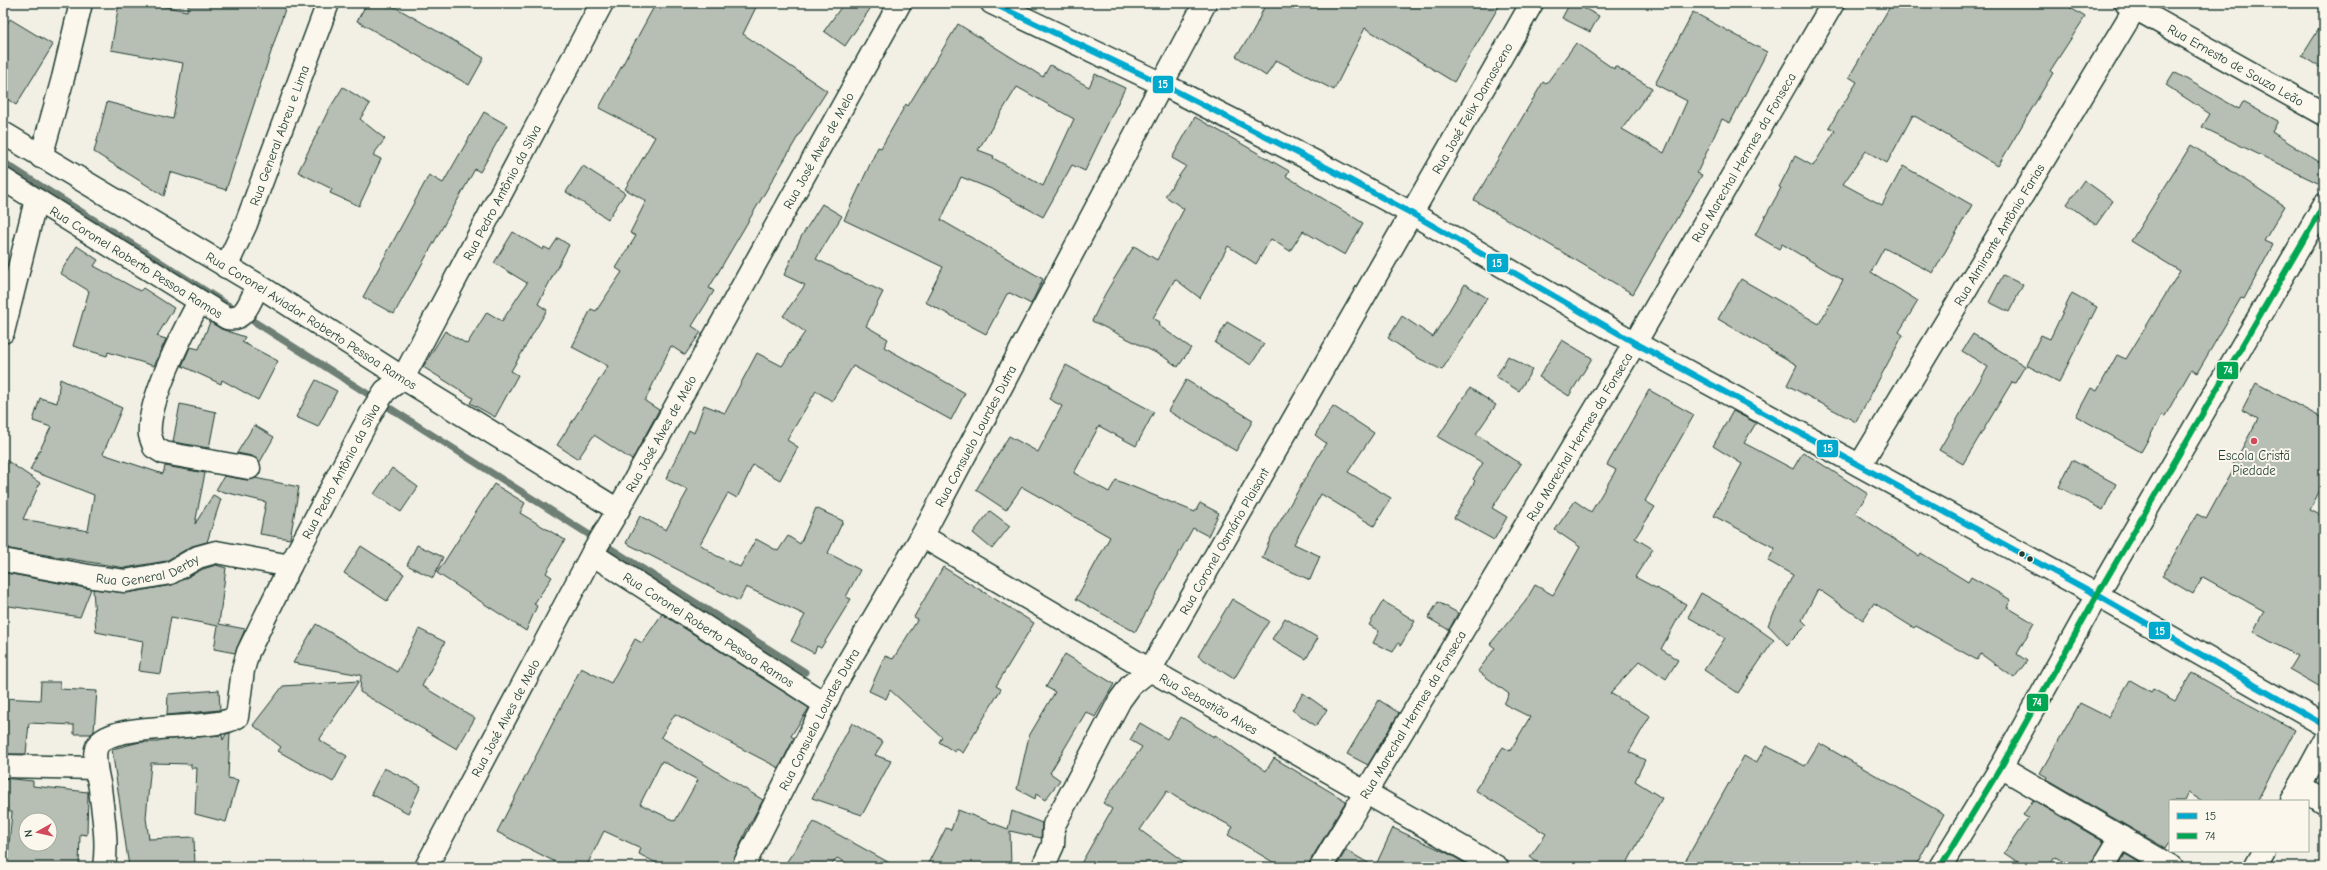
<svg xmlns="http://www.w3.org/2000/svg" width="2327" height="870" viewBox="0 0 2327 870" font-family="'Comic Neue',sans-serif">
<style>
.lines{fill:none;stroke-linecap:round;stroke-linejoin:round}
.stream{stroke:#6e7f75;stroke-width:7}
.building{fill:#b7beb3;stroke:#1f3d34;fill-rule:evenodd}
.street-casing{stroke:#1f3d34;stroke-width:25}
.secondary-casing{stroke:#1f3d34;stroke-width:25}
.street{stroke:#fbf7ec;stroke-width:22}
.secondary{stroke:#fbf7ec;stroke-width:22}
.bus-1-casing{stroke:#fbf7ec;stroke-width:9}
.bus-2-casing{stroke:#fbf7ec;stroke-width:9}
.bus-1{stroke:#00a9ce;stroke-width:6}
.bus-2{stroke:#00a651;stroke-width:6}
.poi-dot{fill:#d1495b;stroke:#fbf7ec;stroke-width:1.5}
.bus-dot{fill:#1f3d34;stroke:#fbf7ec;stroke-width:1.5}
.labels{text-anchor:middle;stroke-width:4;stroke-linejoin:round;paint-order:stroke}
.street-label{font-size:13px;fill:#1f3d34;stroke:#fbf7ec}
.poi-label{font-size:13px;fill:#1f3d34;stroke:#fbf7ec}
.line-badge{stroke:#fbf7ec;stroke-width:1.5}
.badge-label{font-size:11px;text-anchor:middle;font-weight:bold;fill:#fff}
</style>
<rect width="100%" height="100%" fill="#f2f0e5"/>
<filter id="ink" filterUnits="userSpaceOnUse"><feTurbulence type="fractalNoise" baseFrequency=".025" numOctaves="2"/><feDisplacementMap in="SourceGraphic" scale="8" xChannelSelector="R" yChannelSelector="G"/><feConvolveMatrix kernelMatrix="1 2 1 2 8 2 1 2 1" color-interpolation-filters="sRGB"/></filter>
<g filter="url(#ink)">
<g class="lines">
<polyline class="stream" points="3,162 805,672"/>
</g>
<g class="building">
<polygon points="119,3 147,3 187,11 189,3 287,3 226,190 170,172 164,196 94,152 107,102 173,119 183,63 111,50"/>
<polygon points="367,3 388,3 484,58 469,85 357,21"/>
<polygon points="656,3 758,3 743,34 827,91 803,128 709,288 714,291 692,326 701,332 685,355 671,346 645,401 659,410 632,460 594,435 578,459 557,445 608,366 572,347 591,309 596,311 622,272 616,268 636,236 630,233 646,201 625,189 655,137 599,108"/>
<polygon points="844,3 874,3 845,46 824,31"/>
<polygon points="1266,3 1501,3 1454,82 1365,28 1334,90 1276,60 1266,76 1236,56 1253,32"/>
<polygon points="1570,3 1574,3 1599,16 1590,32 1562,18"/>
<polygon points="1892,3 2063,3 2085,17 2050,71 2053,73 1998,166 1913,115 1887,163 1866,151 1843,184 1882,205 1903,166 1972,205 1933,273 1884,248 1871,272 1918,301 1899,332 1903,335 1856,422 1787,385 1797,365 1718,319 1741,279 1819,324 1843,280 1782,244 1779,249 1755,235 1781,188 1779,187 1795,156 1813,166 1835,131 1829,127 1857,82 1849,77"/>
<polygon points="1693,12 1767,52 1730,123 1722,119 1697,173 1702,175 1633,294 1474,200 1543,82 1546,84 1576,43 1614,69 1615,66 1652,88 1622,129 1664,153 1687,101 1655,84"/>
<polygon points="10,19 53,45 16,105 3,96 3,30"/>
<polygon points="2324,21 2324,70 2302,56"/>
<path d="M958 24 1043 77 1050 65 1089 87 1095 74 1125 88 1085 171 1072 165 1043 217 994 190 961 177 941 220 1043 279 1031 304 1010 293 1007 294 986 334 925 302 943 267 844 220 878 147 881 148 906 104 908 106ZM1017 87 1074 119 1043 186 993 158 994 156 978 150Z"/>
<polygon points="2174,72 2239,109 2243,102 2278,121 2272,132 2324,165 2324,186 2202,127 2210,114 2166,85"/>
<polygon points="343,87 370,104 360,119 385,139 373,155 381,159 359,206 330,193 332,189 298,172 328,111"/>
<polygon points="484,112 507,125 480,172 475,169 394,314 363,297 429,175 443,183"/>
<polygon points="1195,117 1289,171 1286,176 1363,223 1345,255 1303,231 1290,251 1271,239 1256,264 1228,246 1200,298 1175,279 1153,318 1160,322 1158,325 1191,348 1178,367 1164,357 1092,321 1105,294 1134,246 1157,260 1184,209 1165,196 1186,166 1172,158"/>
<polygon points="2191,145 2285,206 2264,241 2273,245 2244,299 2241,298 2197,373 2191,370 2165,416 2162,415 2141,452 2076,416 2091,388 2097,391 2117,355 2126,359 2180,271 2131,241"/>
<polygon points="583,166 625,193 608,219 566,192"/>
<polygon points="2084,180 2113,201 2096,225 2067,204"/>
<polygon points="822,204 842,216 816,259 883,292 866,326 888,339 884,347 965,393 951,420 853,366 832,401 816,391 787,440 798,447 780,480 753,465 737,498 728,493 700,544 715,555 740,567 756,539 778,551 788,536 800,544 816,508 843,521 828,553 860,570 846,597 851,599 821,648 817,646 814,653 791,641 805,615 746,587 739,601 626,543 640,516 666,530 688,490 666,479 689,430 694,433 704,405 725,413 757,353 782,366 805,332 783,316 805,285 784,275 801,237"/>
<polygon points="513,232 543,250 544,247 550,250 558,238 569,245 538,304 547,310 511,371 518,375 495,417 470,403 473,398 423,367 445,331 467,344 487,312 502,321 527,283 494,263"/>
<polygon points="77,246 98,260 94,266 140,291 143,288 174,308 157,336 166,339 154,366 108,352 107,356 73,346 89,291 60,273"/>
<polygon points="2003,275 2023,285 2009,312 1989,302"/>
<polygon points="1465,284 1487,298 1442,370 1418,358 1388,338 1402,316 1433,337"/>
<polygon points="2072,293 2097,307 2059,382 2026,365 2041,335 2050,339"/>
<polygon points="210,322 221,329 245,337 242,342 278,361 258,400 222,380 221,384 182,366 190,347 199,349"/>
<polygon points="1227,322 1264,344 1251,365 1215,343"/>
<polygon points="1973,334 2025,366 2015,383 2012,382 1963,464 1939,450 1988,367 1962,351"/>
<polygon points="1562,340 1592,358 1569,396 1539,377"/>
<polygon points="1508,356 1532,370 1519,391 1496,377"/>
<polygon points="1066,365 1154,412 1136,446 1099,426 1074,473 1109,492 1116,480 1195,512 1200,503 1219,513 1208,536 1193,528 1135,632 1076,599 1110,537 1022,487 1006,510 976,490 1009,436 1038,452 1062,406 1049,399"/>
<polygon points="60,379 122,408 103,454 163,474 165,466 205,473 195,524 213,495 221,499 207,542 192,546 166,561 125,568 10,549 9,547 3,548 3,458 40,483 23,519 88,531 94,495 30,470 51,427 33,421 40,398 57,403"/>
<polygon points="316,380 337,391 318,427 296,417"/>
<polygon points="1186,380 1253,420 1236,451 1168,411"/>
<polygon points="2256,383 2324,419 2324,482 2310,510 2324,517 2324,689 2289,669 2297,656 2253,632 2264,611 2203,577 2193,594 2162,576 2197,514 2206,519 2235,466 2233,465 2258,419 2242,410"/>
<polygon points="1470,388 1496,405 1476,434 1521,464 1492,508 1507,517 1494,540 1454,518 1475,481 1473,479 1483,463 1438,437"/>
<polygon points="1649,390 1694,415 1645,501 1655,507 1635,538 1653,549 1635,577 1686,604 1661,649 1678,660 1666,679 1640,661 1610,693 1650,716 1629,752 1645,760 1635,781 1662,798 1625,867 1543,867 1530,857 1546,834 1475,790 1503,747 1510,751 1530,717 1504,704 1509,694 1478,671 1495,648 1490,644 1525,602 1535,585 1553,595 1580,547 1555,530 1575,501 1591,512 1616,470 1607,465"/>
<polygon points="180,404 216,412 209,448 173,442"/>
<polygon points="1333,406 1374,433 1348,472 1391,498 1374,526 1321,494 1294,544 1320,556 1310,580 1262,558 1272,535 1326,443 1315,435"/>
<polygon points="1733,411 1756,423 1744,443 1793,469 1803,452 1868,494 1855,513 1919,556 1921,553 1968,582 1971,577 2011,600 2007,607 2034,623 2017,654 2027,661 2014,678 1981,654 1977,660 1916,626 1914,628 1874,603 1863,620 1818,589 1802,620 1807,625 1787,645 1768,625 1793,575 1768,561 1775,548 1714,516 1742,464 1713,446"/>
<polygon points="254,425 274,437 260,462 252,456 237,453"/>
<polygon points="2072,460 2116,484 2103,510 2059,487"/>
<polygon points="392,468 418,487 401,512 374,494"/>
<polygon points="224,476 247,480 255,478 299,487 290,539 260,534 266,502 216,490"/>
<polygon points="494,484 525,503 520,513 565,540 546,573 552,577 534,604 537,606 526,631 437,573"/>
<polygon points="990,511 1010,526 992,549 973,533"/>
<polygon points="417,545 443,557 433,578 407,565"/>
<polygon points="361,546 404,574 387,601 344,573"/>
<polygon points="216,565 226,568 219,624 245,629 235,653 214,649 218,626 171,617 161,674 139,671 143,641 96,632 93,589 127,593 172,585 203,569"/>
<polygon points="943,567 1034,623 996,686 1001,689 963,753 957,749 955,752 939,742 942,737 890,690 886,699 869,691 885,656 893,659 918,619 914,617"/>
<polygon points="6,573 91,589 80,617 3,605"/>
<polygon points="1701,593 1733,611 1774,640 1738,693 1704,670 1725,638 1688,617"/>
<polygon points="1232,599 1269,621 1234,679 1198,656"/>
<polygon points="1383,601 1415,621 1401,645 1398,643 1393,652 1373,643 1379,631 1369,625"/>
<polygon points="1438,602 1458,613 1449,630 1428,618"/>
<path d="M662 614 809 708 791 736 794 738 779 768 675 714 661 737 763 800 746 831 731 867H664L639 854 641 848 604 831 586 867H565L497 832 581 668 611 683 635 639 642 643ZM662 761 698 780 675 821 640 804Z"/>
<polygon points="1285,618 1318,638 1306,659 1272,639"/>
<polygon points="316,624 397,672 419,629 445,642 422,686 475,718 457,749 360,692 361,675 293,663"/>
<polygon points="1065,654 1114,684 1095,717 1086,712 1050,773 1060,780 1045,800 1036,794 1035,799 1017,789 1029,736 1055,692 1046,687"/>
<polygon points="2192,673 2295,730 2257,801 2203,801 2188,793 2184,801 2170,801 2170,840 2165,848 2046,779 2047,777 2040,773 2080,703 2108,717 2130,680 2151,692 2153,689 2175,701"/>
<polygon points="359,681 319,740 347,756 333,782 278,751 281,747 253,725 283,686"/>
<polygon points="41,682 60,682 60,689 97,691 94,731 92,734 74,734 74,725 29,723 26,754 3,754 3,698 40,700"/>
<polygon points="219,690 220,710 167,715 168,694"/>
<polygon points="1303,693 1327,710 1316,726 1292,710"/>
<polygon points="1379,700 1399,713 1368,765 1347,754"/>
<polygon points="1181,717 1214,737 1215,735 1266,771 1274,758 1346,801 1310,861 1309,867 1281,867 1228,835 1233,827 1176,797 1167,791 1140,830 1191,867 1079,867 1112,809 1103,803 1142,747 1130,740 1140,723 1167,739"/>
<polygon points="852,723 883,742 875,755 891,761 862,815 812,798"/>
<polygon points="230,733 228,778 238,780 226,822 195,814 197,768 191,768 191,764 151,763 146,818 149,839 194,837 195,867 129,867 112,749 140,742 159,742 159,740 222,735 223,740 226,734"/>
<polygon points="1819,743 1944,814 1915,867 1682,867 1744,756 1756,763 1766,746 1805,766"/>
<polygon points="384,768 421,786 408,813 371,794"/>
<path d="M3 778 33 781V786L88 792 87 835 80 834 79 867H7L12 812 3 811ZM26 820H50V844H26Z"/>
<polygon points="2033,800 2104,842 2091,867 2074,867 2055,857 2049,867 2025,867 2004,853 2028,818 2023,815"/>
<polygon points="958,810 1008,829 1012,811 1042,823 1041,838 1010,831 1011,867 926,867 946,828 951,830"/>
<polygon points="814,822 841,836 897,867 854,867 837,858 830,867 783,867"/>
<polygon points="1393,828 1447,853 1472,867 1336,867 1346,850 1375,867"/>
<polygon points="2125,854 2147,867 2118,867"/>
</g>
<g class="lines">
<g class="street-casing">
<g id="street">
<polyline points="992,3 1162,84 1331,170 1411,213 1635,343 2097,595 2324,725"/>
<path id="s1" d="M2126 3 2324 114"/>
<path id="s2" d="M3 133 258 285 403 378 618 510"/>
<polyline points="41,157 63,78 81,3"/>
<path id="s3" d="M3 179 227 318C245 322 251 299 258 285"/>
<path id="s4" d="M226 267 246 224 328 3"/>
<path d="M199 302C184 330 146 405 150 435 151 439 153 443 154 447L164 453 249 468"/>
<polyline points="3,332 36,200"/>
<path id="s5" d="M1860 465 2138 3"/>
<path id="s6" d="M922 536 1150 670 1497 867"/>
<path id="s7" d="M592 554 825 704"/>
<path id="s8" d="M3 560 94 577 125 581 170 573 198 557 216 552 290 566"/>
<polyline points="3,766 96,768"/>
<polyline points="2001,767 2172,867"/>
<polyline points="2300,786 2324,803"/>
<path id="s9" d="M104 867C108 841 103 815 100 788 98 777 93 761 96 749 104 719 213 733 237 717L243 670 248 652 290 566 374 408 385 391 403 378 602 3"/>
<path id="s10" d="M426 867 592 554 618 510 900 3"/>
<path id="s11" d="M743 867 834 686 922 536 1205 3"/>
<path id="s12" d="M1043 867 1053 845 1054 825 1120 700 1131 685 1150 670 1532 3"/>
<path id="s13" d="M1321 867 1635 343 1833 3"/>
<polyline points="1940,867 2001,767 2097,595 2324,205"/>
<polyline points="2103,867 2121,837"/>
</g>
</g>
<g class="secondary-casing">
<g id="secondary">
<polyline points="2292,801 2324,742"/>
<polyline points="2255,867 2264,851"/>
</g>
</g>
<use href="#street" class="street"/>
<use href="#secondary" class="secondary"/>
<g class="bus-1-casing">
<polyline id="bus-1" points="992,3 1162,84 1331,170 1411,213 1635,343 2097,595 2324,725"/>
</g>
<g class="bus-2-casing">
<polyline id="bus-2" points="1940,867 2001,767 2097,595 2324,205"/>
</g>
<use href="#bus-1" class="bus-1"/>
<use href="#bus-2" class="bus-2"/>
</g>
</g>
<circle class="poi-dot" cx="2254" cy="441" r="4"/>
<g class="bus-dot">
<circle cx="2022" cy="554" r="3.5"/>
<circle cx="2030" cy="559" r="3.5"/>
</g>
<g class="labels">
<g class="street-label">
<text dy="5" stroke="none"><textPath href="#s1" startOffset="126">Rua Ernesto de Souza Leão</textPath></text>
<text dy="5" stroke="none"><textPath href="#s12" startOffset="876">Rua José Felix Damasceno</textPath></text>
<text dy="5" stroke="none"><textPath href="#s4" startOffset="142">Rua General Abreu e Lima</textPath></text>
<text dy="5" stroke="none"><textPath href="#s10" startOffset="817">Rua José Alves de Melo</textPath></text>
<text dy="5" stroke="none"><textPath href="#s13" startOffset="826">Rua Marechal Hermes da Fonseca</textPath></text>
<text dy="5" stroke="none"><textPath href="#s9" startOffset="861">Rua Pedro Antônio da Silva</textPath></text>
<text dy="5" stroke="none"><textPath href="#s5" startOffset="269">Rua Almirante Antônio Farias</textPath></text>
<text dy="5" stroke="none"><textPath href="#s3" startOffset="157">Rua Coronel Roberto Pessoa Ramos</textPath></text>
<text dy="5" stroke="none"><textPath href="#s2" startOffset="361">Rua Coronel Aviador Roberto Pessoa Ramos</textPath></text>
<text dy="5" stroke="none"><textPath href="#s10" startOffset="493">Rua José Alves de Melo</textPath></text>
<text dy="5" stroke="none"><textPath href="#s11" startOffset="490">Rua Consuelo Lourdes Dutra</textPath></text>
<text dy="5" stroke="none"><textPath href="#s13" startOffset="502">Rua Marechal Hermes da Fonseca</textPath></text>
<text dy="5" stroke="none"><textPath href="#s9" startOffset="537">Rua Pedro Antônio da Silva</textPath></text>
<text dy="5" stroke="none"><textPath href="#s12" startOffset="377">Rua Coronel Osmário Plaisant</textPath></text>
<text dy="5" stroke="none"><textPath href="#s8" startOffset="148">Rua General Derby</textPath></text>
<text dy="5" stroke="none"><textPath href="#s7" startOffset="139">Rua Coronel Roberto Pessoa Ramos</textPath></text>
<text dy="5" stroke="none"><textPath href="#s6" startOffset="332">Rua Sebastião Alves</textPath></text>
<text dy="5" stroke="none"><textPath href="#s13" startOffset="178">Rua Marechal Hermes da Fonseca</textPath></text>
<text dy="5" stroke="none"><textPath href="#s10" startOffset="169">Rua José Alves de Melo</textPath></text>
<text dy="5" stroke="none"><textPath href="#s11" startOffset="166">Rua Consuelo Lourdes Dutra</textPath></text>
</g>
<g class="poi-label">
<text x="2254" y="460">Escola Cristã<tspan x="2254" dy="15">Piedade</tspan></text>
</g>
</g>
<g class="line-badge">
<rect x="1152" y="75" width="22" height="19" rx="4" fill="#00a9ce"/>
<rect x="1486" y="253" width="23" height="20" rx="4" fill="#00a9ce"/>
<rect x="2216" y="361" width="23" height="19" rx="4" fill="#00a651"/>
<rect x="1816" y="439" width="23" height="19" rx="4" fill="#00a9ce"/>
<rect x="2148" y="621" width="23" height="19" rx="4" fill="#00a9ce"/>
<rect x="2026" y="693" width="23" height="19" rx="4" fill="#00a651"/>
</g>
<g class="badge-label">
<text x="1163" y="88">15</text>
<text x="1497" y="267">15</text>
<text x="2228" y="374">74</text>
<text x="1828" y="452">15</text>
<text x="2160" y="635">15</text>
<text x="2037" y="706">74</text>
</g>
<rect width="2327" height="870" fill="none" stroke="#fbf7ec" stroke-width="16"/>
<rect x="8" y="8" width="2311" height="854" fill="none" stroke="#1f3d34" stroke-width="1.5" filter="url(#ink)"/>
<rect x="2169" y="800" width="140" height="52" fill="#fbf7ec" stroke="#a3ada2"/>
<rect x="2177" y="813" width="20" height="6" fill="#00a9ce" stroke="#a3ada2"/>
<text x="2205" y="820" font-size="12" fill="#1f3d34">15</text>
<rect x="2177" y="833" width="20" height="6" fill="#00a651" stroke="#a3ada2"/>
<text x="2205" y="840" font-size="12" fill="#1f3d34">74</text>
<g transform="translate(38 832) rotate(262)"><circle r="19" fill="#fbf7ec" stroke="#a3ada2"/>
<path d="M0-3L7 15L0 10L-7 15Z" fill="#d1495b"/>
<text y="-6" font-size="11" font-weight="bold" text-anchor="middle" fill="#1f3d34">N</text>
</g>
</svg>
